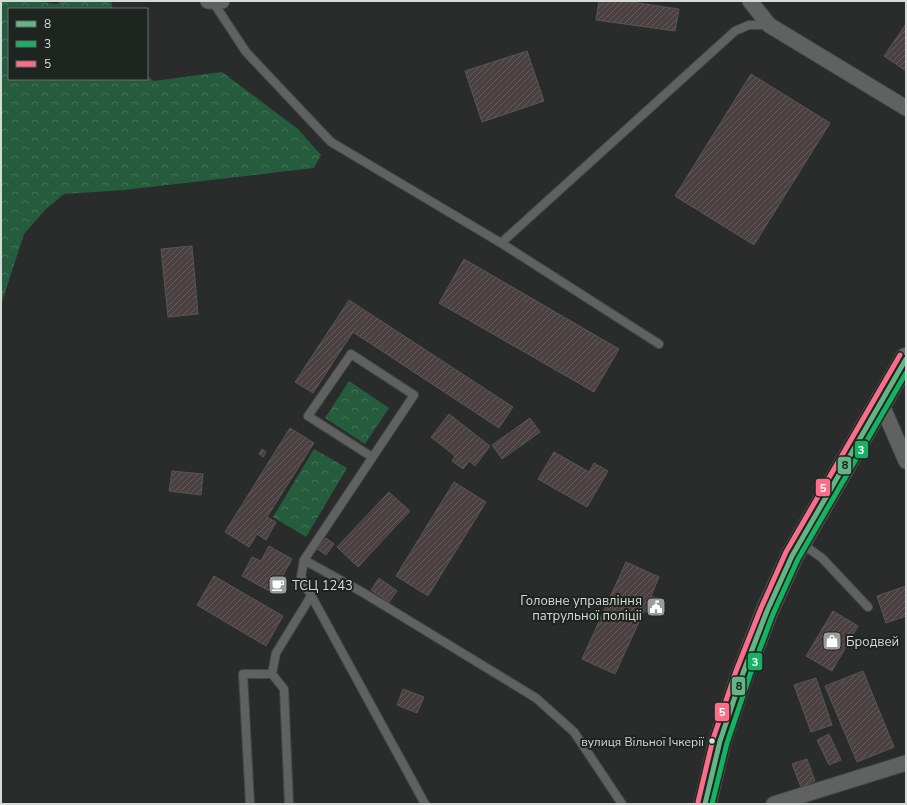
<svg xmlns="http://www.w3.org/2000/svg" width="907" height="805" viewBox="0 0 907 805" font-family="'Nunito Sans',sans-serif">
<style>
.forest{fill:url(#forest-crowns)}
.building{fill:url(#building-hatch);stroke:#565655}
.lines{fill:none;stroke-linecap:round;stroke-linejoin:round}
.lane-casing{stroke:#464846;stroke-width:10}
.street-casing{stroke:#464846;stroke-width:17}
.primary-casing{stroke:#464846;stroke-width:24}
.lane{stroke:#606261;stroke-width:8}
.street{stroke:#606261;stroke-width:15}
.primary{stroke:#5f6b65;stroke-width:22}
.bus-1-casing{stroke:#1e2420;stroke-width:8}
.bus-2-casing{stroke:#1e2420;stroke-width:8}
.bus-3-casing{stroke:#1e2420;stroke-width:8}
.bus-1{stroke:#64b586;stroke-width:5}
.bus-2{stroke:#13b361;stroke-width:5}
.bus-3{stroke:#fb6d88;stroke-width:5}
.bus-dot{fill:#d7dad8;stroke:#1e2420;stroke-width:1.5}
.labels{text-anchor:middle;stroke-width:4;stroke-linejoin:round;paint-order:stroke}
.bus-label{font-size:12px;fill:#d7dad8;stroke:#1e2420;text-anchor:end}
.poi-label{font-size:13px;fill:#d7dad8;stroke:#1e2420;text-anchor:start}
.line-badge{stroke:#1e2420;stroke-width:1.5}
.badge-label{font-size:11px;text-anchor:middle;font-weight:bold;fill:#fff}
.pale-badge-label{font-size:11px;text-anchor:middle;font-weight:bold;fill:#111}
</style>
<defs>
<pattern id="forest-crowns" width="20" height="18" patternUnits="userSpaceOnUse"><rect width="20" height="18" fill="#265c3e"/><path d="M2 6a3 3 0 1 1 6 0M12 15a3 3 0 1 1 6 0" fill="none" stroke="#457359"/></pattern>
<pattern id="building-hatch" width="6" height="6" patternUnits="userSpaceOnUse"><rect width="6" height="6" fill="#4b4041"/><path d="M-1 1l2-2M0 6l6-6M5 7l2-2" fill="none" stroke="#645b5c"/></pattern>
</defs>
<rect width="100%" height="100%" fill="#292c2a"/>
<path class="forest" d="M1,1H36L57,4L61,1H111L113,9H9V79H147V76L154,81L222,72L298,129L321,155L314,168L124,190L64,194L46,209L24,234L1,305Z
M349,381L389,408L365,444L325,418Z
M314,449L347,468L306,537L273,517Z"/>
<path class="building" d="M599,1H624L679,9L675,31L596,20Z
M906,24V71L884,56Z
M527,51L544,101L482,122L465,71Z
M751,74L830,123L754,245L675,196Z
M192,246L198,314L168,317L161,249Z
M464,259L619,349L594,392L439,303Z
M349,300L513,407L499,428L353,332L313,393L295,382Z
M449,414L490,446L475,466L469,461L463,469L452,461L455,456L431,437Z
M530,418L540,432L502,459L492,445Z
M290,428L314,443L267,517L276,522L266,540L257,534L249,547L225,532Z
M262,449L266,452L263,457L259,454Z
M554,452L589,472L594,463L608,471L587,507L538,479Z
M172,471L203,474L201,495L169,491Z
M454,482L486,502L428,596L396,576Z
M389,492L410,511L358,567L337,547Z
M326,538L334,544L326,555L317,549Z
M269,546L292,559L273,593L242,576L252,557L261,561Z
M626,562L659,577L651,596L660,599L653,615L644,611L615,674L582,659Z
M214,576L283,616L266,646L197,605Z
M379,578L397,591L389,602L371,590Z
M906,586V616L886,623L877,596Z
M833,611L858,626L832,671L806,656Z
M863,671L894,747L857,762L825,686Z
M816,678L832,725L811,732L794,685Z
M403,689L424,697L417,713L397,705Z
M829,734L841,760L829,765L817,740Z
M807,759L815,781L801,787L792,764Z"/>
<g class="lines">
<g class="lane-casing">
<path id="lane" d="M213,2L246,52L331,142L501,243
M659,344L501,243L735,31L749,25H769
M372,457L308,416L351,354L414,395L304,560L301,577L425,804
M801,543L822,558L868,607
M304,560L362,592L536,698L574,732L622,804
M272,674L276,653L311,596
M250,804L243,674H272L284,689L289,804"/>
</g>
<g class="street-casing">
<path id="street" d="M208,1H222
M750,1L769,25L906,108
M881,403L906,461
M774,804L906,763"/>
</g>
<g class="primary-casing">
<path id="primary" d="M705,804L720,741L743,673L767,611L792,556L906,359"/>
</g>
<use href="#lane" class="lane"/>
<use href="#street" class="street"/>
<use href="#primary" class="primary"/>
<g class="bus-1-casing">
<path id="bus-1" d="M705,804L720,741L743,673L767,611L792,556L906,359"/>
</g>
<g class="bus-2-casing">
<path id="bus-2" d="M712,804L727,743L750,675L773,614L798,559L906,373"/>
</g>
<g class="bus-3-casing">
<path id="bus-3" d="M698,802L713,739L736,671L761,608L786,552L900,355"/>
</g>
<use href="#bus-1" class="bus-1"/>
<use href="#bus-2" class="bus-2"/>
<use href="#bus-3" class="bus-3"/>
</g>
<defs>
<g id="cafe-square" transform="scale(1)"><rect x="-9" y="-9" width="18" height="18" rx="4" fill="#9a9d9b" stroke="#1e2420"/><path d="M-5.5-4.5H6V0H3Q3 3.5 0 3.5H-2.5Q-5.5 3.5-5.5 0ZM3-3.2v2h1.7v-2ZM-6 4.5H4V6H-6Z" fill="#fff"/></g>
<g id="civic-square" transform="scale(1)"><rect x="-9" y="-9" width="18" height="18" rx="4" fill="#9a9d9b" stroke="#1e2420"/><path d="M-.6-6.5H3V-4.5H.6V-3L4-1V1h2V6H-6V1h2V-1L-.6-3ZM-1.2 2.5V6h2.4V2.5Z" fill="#fff"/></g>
<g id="shop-square" transform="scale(1)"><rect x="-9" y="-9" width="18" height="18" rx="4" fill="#9a9d9b" stroke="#1e2420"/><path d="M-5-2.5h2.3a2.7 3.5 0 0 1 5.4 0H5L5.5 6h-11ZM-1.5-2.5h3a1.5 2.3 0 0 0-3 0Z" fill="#fff"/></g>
</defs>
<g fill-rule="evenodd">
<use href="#cafe-square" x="278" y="585"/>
<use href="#civic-square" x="656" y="607"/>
<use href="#shop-square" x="832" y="641"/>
</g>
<circle class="bus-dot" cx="712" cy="741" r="3.5"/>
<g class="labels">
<g class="bus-label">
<text x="704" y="746">вулиця Вільної Ічкерії</text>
</g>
<g class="poi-label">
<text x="292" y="590">ТСЦ 1243</text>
<text x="642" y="605" text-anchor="end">Головне управління<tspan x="642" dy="15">патрульної поліціі</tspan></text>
<text x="846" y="646">Бродвей</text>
</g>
</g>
<g class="line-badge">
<rect x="854" y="440" width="15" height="19" rx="4" fill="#13b361"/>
<rect x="837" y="456" width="15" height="19" rx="4" fill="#64b586"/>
<rect x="815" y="478" width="16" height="19" rx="4" fill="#fb6d88"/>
<rect x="747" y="652" width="16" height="19" rx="4" fill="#13b361"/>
<rect x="731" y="676" width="15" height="20" rx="4" fill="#64b586"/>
<rect x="714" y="702" width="16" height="20" rx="4" fill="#fb6d88"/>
</g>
<g class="badge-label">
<text x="861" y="454">3</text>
<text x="823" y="492">5</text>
<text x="755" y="666">3</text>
<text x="722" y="716">5</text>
</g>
<g class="pale-badge-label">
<text x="845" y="469">8</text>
<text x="739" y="690">8</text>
</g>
<rect width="907" height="805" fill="none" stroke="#d7dad8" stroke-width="4"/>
<rect x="8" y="8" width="140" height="72" fill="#1e2420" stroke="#686d6a"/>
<rect x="16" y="21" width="20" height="6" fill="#64b586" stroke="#686d6a"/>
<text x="44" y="28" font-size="12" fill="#d7dad8">8</text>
<rect x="16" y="41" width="20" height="6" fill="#13b361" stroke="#686d6a"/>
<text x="44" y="48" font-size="12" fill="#d7dad8">3</text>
<rect x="16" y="61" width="20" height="6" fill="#fb6d88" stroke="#686d6a"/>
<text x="44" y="68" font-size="12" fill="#d7dad8">5</text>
</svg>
